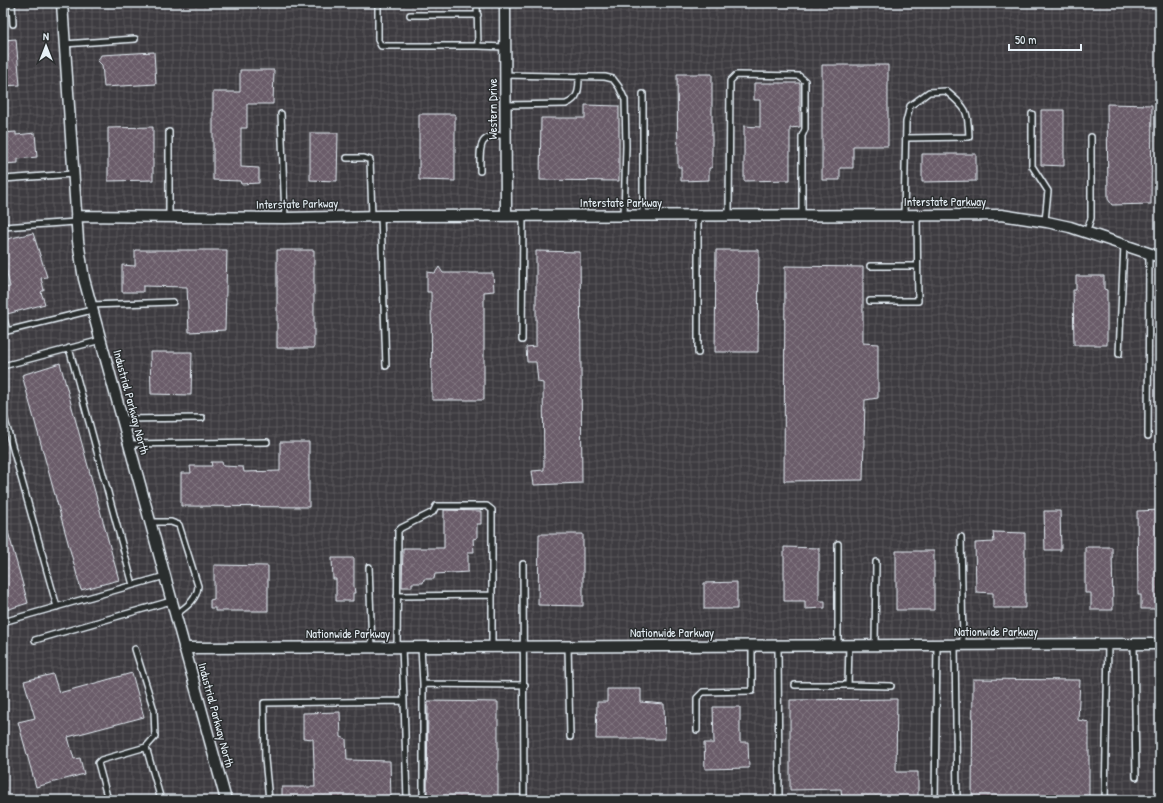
<svg xmlns="http://www.w3.org/2000/svg" width="1163" height="803" viewBox="0 0 1163 803" font-family="'Patrick Hand',sans-serif">
<style>
.industrial{fill:url(#industrial-grid)}
.building{fill:url(#building-cross-hatch);stroke:#e8f1f8}
.lines{fill:none;stroke-linecap:round;stroke-linejoin:round}
.lane-casing{stroke:#e8f1f8;stroke-width:8}
.street-casing{stroke:#e8f1f8;stroke-width:13}
.lane{stroke:#2a2d2e;stroke-width:5}
.street{stroke:#2a2d2e;stroke-width:10}
.labels{text-anchor:middle;stroke-width:3;stroke-linejoin:round;paint-order:stroke}
.street-label{font-size:12px;fill:#e8f1f8;stroke:#2a2d2e}
</style>
<defs>
<pattern id="industrial-grid" width="8" height="8" patternUnits="userSpaceOnUse"><rect width="8" height="8" fill="#3e3b40"/><path d="M0 4h8M4 0v8" fill="none" stroke="#5a585c"/></pattern>
<pattern id="building-cross-hatch" width="8" height="8" patternUnits="userSpaceOnUse"><rect width="8" height="8" fill="#6b5c69"/><path d="M0 0l8 8M0 8l8-8" fill="none" stroke="#80747f"/></pattern>
</defs>
<rect width="100%" height="100%" fill="#2a2d2e"/>
<filter id="ink" filterUnits="userSpaceOnUse"><feTurbulence type="fractalNoise" baseFrequency=".025" numOctaves="2"/><feDisplacementMap in="SourceGraphic" scale="8" xChannelSelector="R" yChannelSelector="G"/><feConvolveMatrix kernelMatrix="1 2 1 2 8 2 1 2 1" color-interpolation-filters="sRGB"/></filter>
<g filter="url(#ink)">
<path class="industrial" d="M3,3H1160V800H3Z"/>
<path class="building" d="M16,39L20,85L3,86V40Z
M154,52L156,84L104,87L102,65L98,61L101,55Z
M822,65H888V146H853V168H840V180H822Z
M240,70H274L273,104H247V128H241V167L259,168V183L241,184L240,181L213,180V92H240Z
M677,74H712V168H709V180L681,181V167H678Z
M754,83H800V127L790,128V180L744,181V126L760,127V100H754Z
M1107,104L1152,105L1151,204L1112,205L1108,199Z
M585,105L619,106V181L540,180L541,118H585Z
M1041,110H1064V166L1041,165Z
M419,114H455V181L419,180Z
M153,127V180L108,181V128Z
M16,132V135L35,133L37,157L18,159V163L3,164V133Z
M310,133H338L337,181L310,180Z
M922,154H976V181L922,182Z
M33,233L47,277L41,278L44,290L41,292L45,304L7,314L3,302V288L10,287L3,256V240Z
M135,250H227L225,330L189,332L187,287L143,286V292H122V265L135,266Z
M277,250H314V348H277Z
M716,250H759L758,352H715Z
M536,251L580,252L582,483L534,485L532,471L544,470L543,383L538,382L536,362H527L526,347L536,346Z
M785,266L863,267V343L878,344V398L865,400L863,480L784,481Z
M439,267L443,273H493L494,291L484,292V400H432L431,292H427V272L435,273Z
M1076,276H1104V289L1107,290V345H1074L1073,290H1076Z
M150,352H192L191,395L151,394Z
M60,363L119,580L81,590L22,375Z
M280,442H309V507L181,506V473H191L190,466H212L211,462H222L223,466L243,467L244,472L280,471Z
M444,510L481,511V524H477V538L473,539L474,552H468V572L435,574L434,579H424L423,583H412V587H402L403,548H444Z
M1160,510V609H1141V595H1138L1137,511Z
M1044,511H1060L1061,550H1045Z
M5,521L28,603L3,611V522Z
M993,532L1025,533V608H993V593L976,592L975,543L994,542Z
M539,534H583V606L538,605Z
M784,547L819,548V601H825V608L805,609V601H784Z
M1085,547H1112L1113,610H1091V593H1085Z
M896,551H934V610H896Z
M332,558H354V586L355,593H353V601H336V579H333Z
M214,565L268,566V611H215V608H210V600L214,599Z
M737,582V609H704V583Z
M132,673L144,717L68,737L74,759L80,758L84,774L36,787L18,722L35,718L24,681L53,674L59,693Z
M973,679L1080,680L1078,720L1089,722V800H972Z
M607,689H641V702L664,704L665,739H596L597,702H607Z
M897,699L896,772H918V800H842L841,789L790,790V700Z
M428,701L498,702V800H427Z
M713,707H740V742H748L749,768L705,769L704,743H714Z
M340,712L341,737L346,739L347,760L390,761L391,800H282V787H315L313,739L303,738V713Z"/>
<g class="lines">
<g class="lane-casing">
<path id="lane" d="M12,3L13,24
M378,3V40L381,46H478
M477,3L478,46L505,47
M1151,3V4
M410,15H478
M64,44L135,39
M505,75L605,77L613,79L619,87L625,100L626,146L624,216
M643,94V216
M506,105L566,104C579,99 579,89 579,76
M281,114L285,218
M1032,114V166L1048,191L1045,221
M169,132V217
M347,158H364L370,160L372,216
M480,171C480,147 477,134 506,135
M3,179L73,174
M904,215L906,122L910,106L929,92L946,91C967,109 968,109 969,137L906,138
M381,216L386,366
M698,216V353
M729,216L730,81L736,75L799,76L805,81V129L802,136V216
M3,227L76,222
M1086,233L1091,218V137
M870,266H917
M870,301H918L917,215
M91,305L173,302
M3,315L7,331L92,310
M522,340L523,216
M69,348L133,585
M1119,354L1124,245
M3,366L101,340
M3,413L57,607
M122,419L202,418
M1148,436L1149,253
M129,444L267,442
M150,522H171L179,525L198,586C197,600 186,607 175,615
M961,537L963,645
M838,544V645
M523,564L524,800
M369,567L372,647
M397,596L492,595
M3,622L165,576
M35,640L171,601
M1134,644L1136,777
M875,645L876,562
M955,645L957,800
M568,646L570,737
M778,646L779,800
M397,647L398,531L401,528L433,512L436,506H487L492,510V647
M421,647L423,684V800
M423,684L525,685
M795,685H848L849,645
M848,685L891,686
M404,701L407,800
M697,730V698L703,692L752,691V646
M146,747L161,800
M108,800L98,763L101,760L146,747L155,737L154,710L135,649
M269,800L265,759L264,703L404,701L402,647
M935,800L937,645
M1105,800L1108,644"/>
</g>
<g class="street-casing">
<path id="street" d="M62,3L78,241L84,279L226,800
M505,3L506,216
M76,216L285,218L381,216L1001,215L1047,222L1070,227L1160,257
M184,648L1160,644"/>
</g>
<use href="#lane" class="lane"/>
<use href="#street" class="street"/>
</g>
</g>
<g class="labels">
<g class="street-label">
<text transform="translate(493 109) rotate(-90)" y="4">Western Drive</text>
<text x="945" y="206">Interstate Parkway</text>
<text x="621" y="207">Interstate Parkway</text>
<text transform="translate(297 204) rotate(-1)" y="4">Interstate Parkway</text>
<text transform="translate(131 402) rotate(75)" y="4">Industrial Parkway North</text>
<text x="996" y="636">Nationwide Parkway</text>
<text x="672" y="637">Nationwide Parkway</text>
<text x="348" y="638">Nationwide Parkway</text>
<text transform="translate(216 715) rotate(75)" y="4">Industrial Parkway North</text>
</g>
</g>
<rect width="1163" height="803" fill="none" stroke="#2a2d2e" stroke-width="16"/>
<rect x="8" y="8" width="1147" height="787" fill="none" stroke="#e8f1f8" stroke-width="1.5" filter="url(#ink)"/>
<g transform="translate(46 46)" stroke="#2a2d2e" stroke-width="3" paint-order="stroke">
<path d="M0-3L7 15L0 10L-7 15Z" fill="#e8f1f8"/>
<text y="-6" font-size="11" font-weight="bold" text-anchor="middle" fill="#e8f1f8">N</text>
</g>
<path d="M1009 44v6h72v-6" fill="none" stroke="#e8f1f8" stroke-width="2"/>
<text x="1015" y="44" font-size="12" fill="#e8f1f8" stroke="#2a2d2e" stroke-width="3" paint-order="stroke">50 m</text>
</svg>
